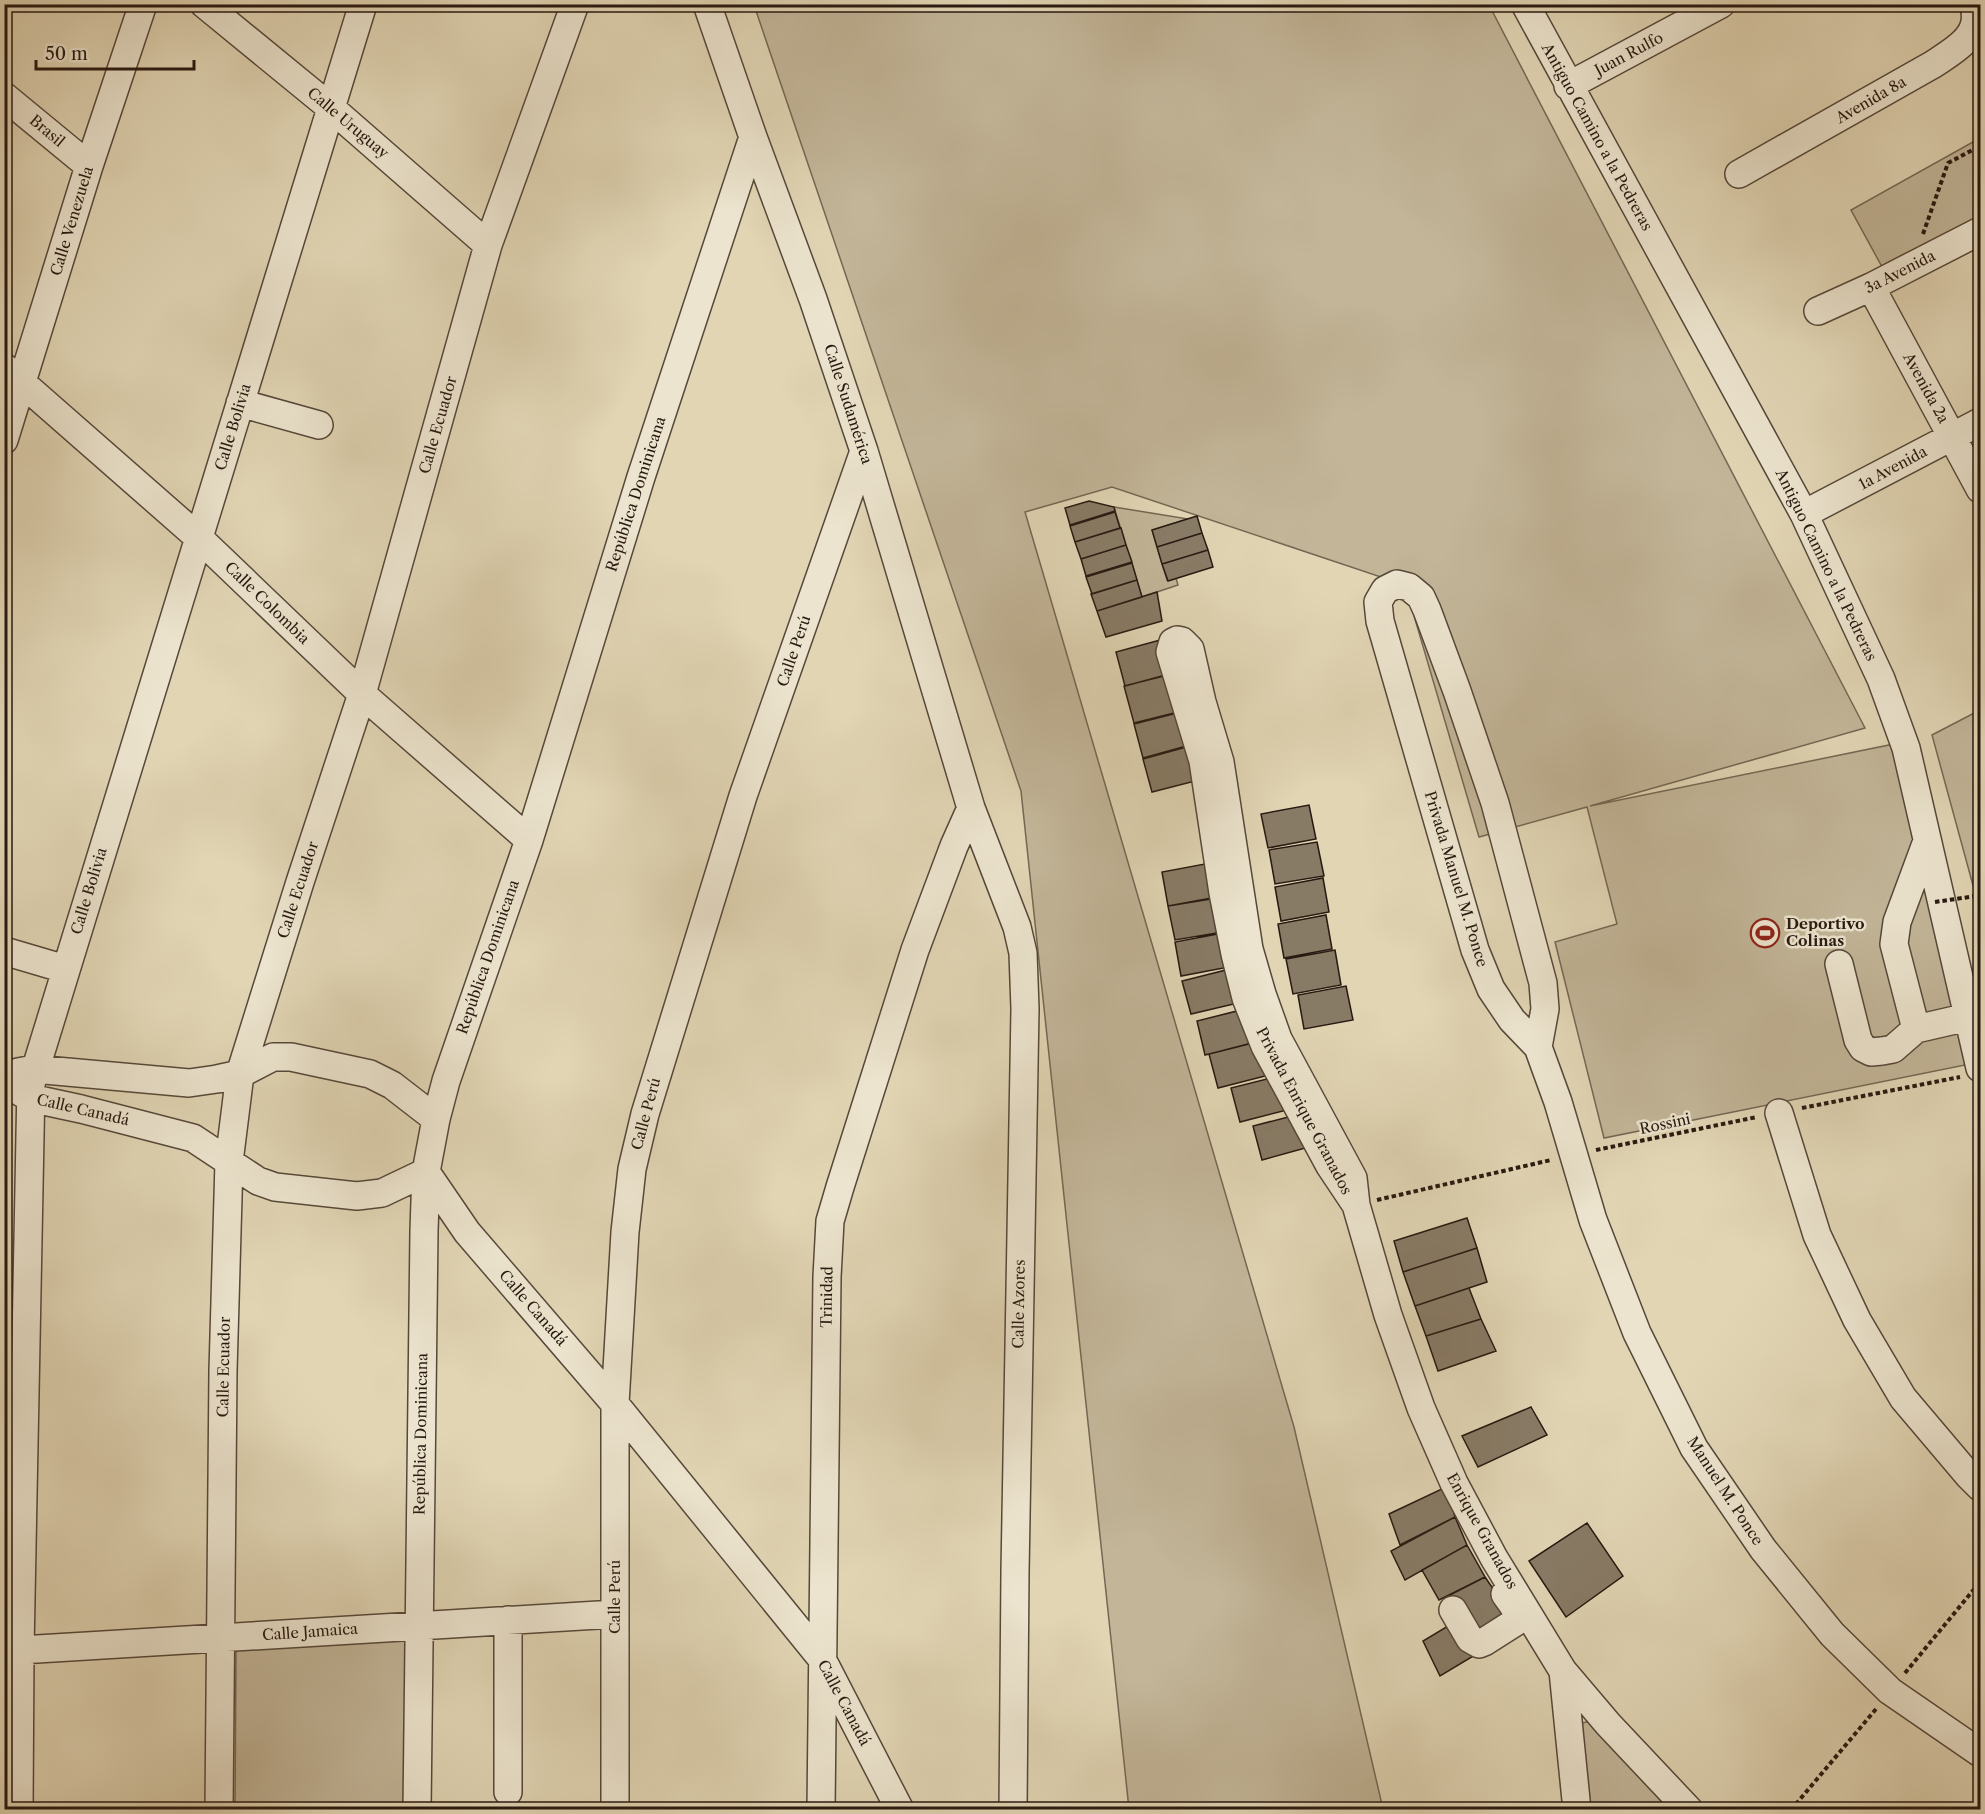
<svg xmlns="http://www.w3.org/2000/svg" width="1985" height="1814" viewBox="0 0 1985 1814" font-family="'Libre Caslon Text',serif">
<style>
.green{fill:#c2b598;stroke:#756754;stroke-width:1.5}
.building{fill:#887b66;stroke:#281911;stroke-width:1.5}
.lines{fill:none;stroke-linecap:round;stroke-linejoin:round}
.minor-casing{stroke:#56483a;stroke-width:30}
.path{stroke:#281911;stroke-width:4;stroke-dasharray:4.5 3;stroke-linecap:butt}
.minor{stroke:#ece4ce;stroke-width:27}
.path-bridge{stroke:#281911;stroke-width:4;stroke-dasharray:4.5 3;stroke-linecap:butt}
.labels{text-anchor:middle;stroke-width:5;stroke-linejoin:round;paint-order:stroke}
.street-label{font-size:15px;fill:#281911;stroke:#ece4ce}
.poi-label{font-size:15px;font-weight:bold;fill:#281911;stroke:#ece4ce;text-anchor:start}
</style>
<rect width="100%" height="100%" fill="#e1d5b4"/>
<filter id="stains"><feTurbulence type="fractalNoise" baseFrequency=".00333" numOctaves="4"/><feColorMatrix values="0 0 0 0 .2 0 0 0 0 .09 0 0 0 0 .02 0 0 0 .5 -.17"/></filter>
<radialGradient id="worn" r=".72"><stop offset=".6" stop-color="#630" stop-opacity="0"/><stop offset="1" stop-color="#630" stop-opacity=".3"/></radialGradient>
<path class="green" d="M754,5H1489L1865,728L1590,806L1899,743L1975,1063L1604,1138L1555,942L1617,924L1587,807L1479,837L1405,585L1112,487L1025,512L1294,1427L1383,1809H1129L1021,791Z
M1980,138V227L1887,276L1851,210Z
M1114,507L1188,519L1152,530L1167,580L1176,578L1178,585L1142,597Z
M1980,710V911L1932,735Z
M408,1632L405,1809L235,1810L236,1648Z
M1594,1720L1678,1809H1589L1582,1723Z"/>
<path class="building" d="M1089,501L1114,507L1115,511L1070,525L1065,508Z
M1115,512L1120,528L1075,542L1070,526Z
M1197,516L1202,533L1157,547L1152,530Z
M1121,528L1126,545L1081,559L1075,542Z
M1202,533L1208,550L1162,564L1157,547Z
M1126,545L1132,562L1086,576L1081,559Z
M1208,550L1213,567L1168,581L1162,564Z
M1132,563L1137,580L1092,594L1086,577Z
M1137,580L1142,597L1097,611L1091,594Z
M1157,592L1162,621L1106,637L1097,611Z
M1164,639L1173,673L1125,686L1116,652Z
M1172,674L1182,711L1134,723L1124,686Z
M1181,712L1190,745L1143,758L1134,724Z
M1190,746L1199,780L1152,792L1143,759Z
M1309,805L1316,839L1268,848L1261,814Z
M1317,842L1324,876L1275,884L1269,850Z
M1210,863L1217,897L1168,906L1162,872Z
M1323,878L1329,912L1281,921L1275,887Z
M1217,898L1223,932L1175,940L1168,906Z
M1326,915L1332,949L1284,958L1278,924Z
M1223,933L1229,967L1181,976L1175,942Z
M1335,950L1341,985L1293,994L1286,959Z
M1230,969L1238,1003L1191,1014L1182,981Z
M1346,986L1353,1020L1304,1029L1298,995Z
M1245,1009L1253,1043L1205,1055L1197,1021Z
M1256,1042L1265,1076L1218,1088L1209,1054Z
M1279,1076L1287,1110L1240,1122L1231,1088Z
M1300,1114L1309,1147L1262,1160L1253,1126Z
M1467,1218L1477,1248L1403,1272L1394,1241Z
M1477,1248L1487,1282L1415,1306L1403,1272Z
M1469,1288L1481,1319L1426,1336L1415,1306Z
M1481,1319L1496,1351L1438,1371L1426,1336Z
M1531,1407L1547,1435L1478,1467L1462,1436Z
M1446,1487L1455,1517L1400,1545L1389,1514Z
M1455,1517L1467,1545L1405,1580L1391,1551Z
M1587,1523L1623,1576L1566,1617L1529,1561Z
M1467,1545L1485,1577L1439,1600L1422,1570Z
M1485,1577L1513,1618L1476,1637L1448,1596Z
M1453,1623L1475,1655L1440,1676L1423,1641Z"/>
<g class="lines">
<g class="minor-casing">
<path id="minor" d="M204,4L331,108L488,245
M707,4L753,137L813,299L864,451L971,808L1017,927L1023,953L1025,1009L1015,1572L1013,1810
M1525,4L1804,514L1881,679L1906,748L1980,1068
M1568,86L1721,4
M4,96L89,166
M1739,174L1932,65C1953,51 1985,35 1973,4
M1871,287L1980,489
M1818,311L1871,287L1980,231
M4,367L199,538L362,694L529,840
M240,403L319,425
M4,440L89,166L143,4
M1804,514L1980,422
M1177,640L1182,641L1190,649L1202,702L1220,762L1249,949L1262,994L1278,1039L1353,1178L1356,1205L1330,1166L1265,1046L1246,998L1235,954L1223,893L1203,761L1170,652L1173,642Z
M4,951L65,969
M1839,964L1858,1040L1863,1048L1871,1052L1882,1051L1893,1049L1916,1029L1968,1017
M1916,1029L1894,944L1897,922L1927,841
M1538,1047L1545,1009L1543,983L1495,803L1457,691L1427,610L1421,597L1409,587L1397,584L1385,590L1378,602L1380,621L1475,950L1491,989L1512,1020L1538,1047L1558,1102L1593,1220L1637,1333L1694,1448L1763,1549L1832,1634L1890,1691L1980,1753
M18,1072L34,1069L189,1083L217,1079L240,1074L273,1057H291L370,1074L392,1085L436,1119
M4,1082L30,1098L81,1109L193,1138L258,1181L275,1187L357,1196L382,1193L426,1172L467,1232L615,1404L822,1659L900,1810
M1779,1113L1817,1235L1857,1320L1903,1398L1969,1476L1980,1487
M1356,1205L1388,1315L1421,1408L1454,1483L1494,1558L1563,1671L1608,1724L1689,1810
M1453,1610L1470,1639L1479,1644L1484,1642L1517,1621C1520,1612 1510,1602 1505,1594
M4,1651L615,1614
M1563,1671L1577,1810
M508,1792V1620
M19,1810L20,1650L31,1084L363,4
M219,1810L223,1371L229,1162L240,1074L300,882L362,694L488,245L575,4
M417,1810L424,1231L426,1172L436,1119L446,1081L529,840L641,477L753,137
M615,1810V1404L625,1232L632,1169L645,1114L743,796L864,451
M821,1810L827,1277L830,1221L840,1187L915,950L954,846L971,808"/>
</g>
<path class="path" d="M1923,234L1948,163L1980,146
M1802,1108L1960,1077
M1596,1150L1757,1117
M1377,1200L1551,1160
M1905,1673L1980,1582
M1791,1810L1876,1709"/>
<use href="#minor" class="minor"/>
<path class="path-bridge" d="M1935,902L1976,896"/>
</g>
<defs>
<g id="stadium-ring" transform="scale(1.5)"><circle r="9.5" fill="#ece4ce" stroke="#8f2418" stroke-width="1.5"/><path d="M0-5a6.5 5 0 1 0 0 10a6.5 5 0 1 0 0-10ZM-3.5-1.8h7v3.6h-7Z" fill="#8f2418"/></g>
</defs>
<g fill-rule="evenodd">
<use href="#stadium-ring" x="1765" y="933"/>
</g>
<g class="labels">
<g class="street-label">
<text transform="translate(1629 54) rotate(-28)" y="5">Juan Rulfo</text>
<text transform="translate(1871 100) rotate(-30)" y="5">Avenida 8a</text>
<text transform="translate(348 123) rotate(40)" y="5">Calle Uruguay</text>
<text transform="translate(47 131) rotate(40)" y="5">Brasil</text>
<text transform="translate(1597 137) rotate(61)" y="5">Antiguo Camino a la Pedreras</text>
<text transform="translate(72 221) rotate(-73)" y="5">Calle Venezuela</text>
<text transform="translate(1900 272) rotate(-27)" y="5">3a Avenida</text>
<text transform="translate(1926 388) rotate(61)" y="5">Avenida 2a</text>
<text transform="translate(848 404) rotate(72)" y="5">Calle Sudamérica</text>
<text transform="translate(438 425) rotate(-74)" y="5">Calle Ecuador</text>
<text transform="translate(233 427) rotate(-73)" y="5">Calle Bolivia</text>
<text transform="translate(1893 468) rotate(-28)" y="5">1a Avenida</text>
<text transform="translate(636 494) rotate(-72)" y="5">República Dominicana</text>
<text transform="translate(1826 565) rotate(64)" y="5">Antiguo Camino a la Pedreras</text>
<text transform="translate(267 603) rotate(44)" y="5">Calle Colombia</text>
<text transform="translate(794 651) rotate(-71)" y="5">Calle Perú</text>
<text transform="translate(1456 879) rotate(73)" y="5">Privada Manuel M. Ponce</text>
<text transform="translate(298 890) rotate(-72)" y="5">Calle Ecuador</text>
<text transform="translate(89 891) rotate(-73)" y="5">Calle Bolivia</text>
<text transform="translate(488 957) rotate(-71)" y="5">República Dominicana</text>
<text transform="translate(83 1110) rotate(13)" y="5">Calle Canadá</text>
<text transform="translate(1304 1111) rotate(62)" y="5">Privada Enrique Granados</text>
<text transform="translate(646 1114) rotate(-75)" y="5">Calle Perú</text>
<text transform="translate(1665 1124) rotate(-12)" y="5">Rossini</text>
<text transform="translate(827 1297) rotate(-89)" y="5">Trinidad</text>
<text transform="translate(1019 1304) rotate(-89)" y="5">Calle Azores</text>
<text transform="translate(533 1308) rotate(49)" y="5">Calle Canadá</text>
<text transform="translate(224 1367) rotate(-89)" y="5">Calle Ecuador</text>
<text transform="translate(421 1434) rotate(-89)" y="5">República Dominicana</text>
<text transform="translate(1725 1491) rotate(57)" y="5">Manuel M. Ponce</text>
<text transform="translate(1482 1531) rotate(61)" y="5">Enrique Granados</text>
<text transform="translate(615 1597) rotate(-90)" y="5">Calle Perú</text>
<text transform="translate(310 1632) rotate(-4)" y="5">Calle Jamaica</text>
<text transform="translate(844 1703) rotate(62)" y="5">Calle Canadá</text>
</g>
<g class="poi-label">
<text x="1786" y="929">Deportivo<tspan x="1786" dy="17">Colinas</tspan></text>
</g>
</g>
<rect width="1985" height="1814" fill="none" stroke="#e1d5b4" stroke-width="24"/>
<rect x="6" y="6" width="1973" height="1802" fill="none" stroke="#281911" stroke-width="3"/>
<rect x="12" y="12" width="1961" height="1790" fill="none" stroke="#281911" stroke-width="1.5"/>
<path d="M36 60v9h158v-9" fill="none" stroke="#281911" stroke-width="3"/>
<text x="45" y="60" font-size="18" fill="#281911" stroke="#ece4ce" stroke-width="4.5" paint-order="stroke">50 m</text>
<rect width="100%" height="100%" filter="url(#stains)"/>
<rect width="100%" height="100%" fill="url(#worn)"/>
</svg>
